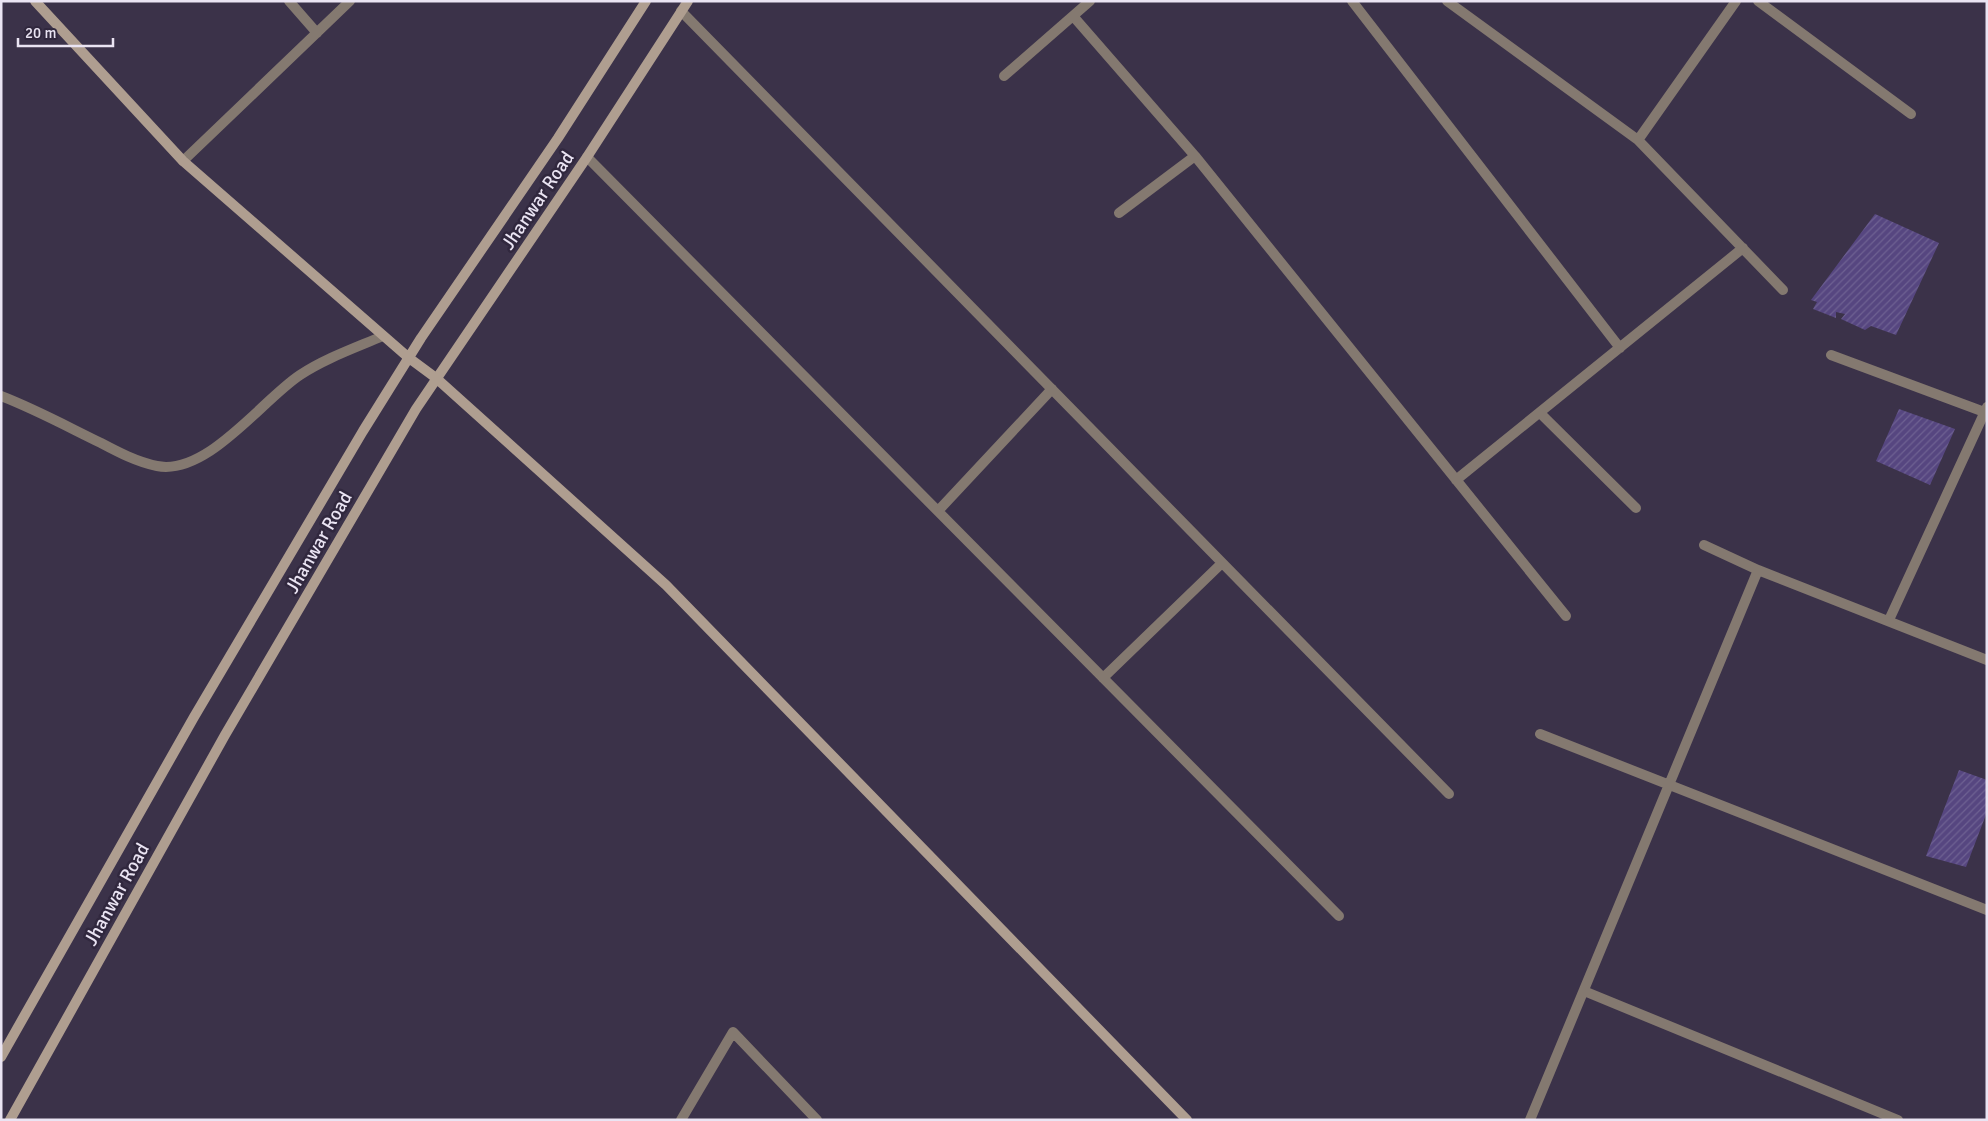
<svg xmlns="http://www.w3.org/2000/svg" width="1988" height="1121" viewBox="0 0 1988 1121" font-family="Signika,sans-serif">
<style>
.building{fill:url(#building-hatch)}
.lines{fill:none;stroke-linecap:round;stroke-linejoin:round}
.street{stroke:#847970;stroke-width:10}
.secondary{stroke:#af9e90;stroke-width:10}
.labels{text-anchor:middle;stroke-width:5;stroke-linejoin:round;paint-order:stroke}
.street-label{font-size:19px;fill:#eae4f3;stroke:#31283e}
</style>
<defs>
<pattern id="building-hatch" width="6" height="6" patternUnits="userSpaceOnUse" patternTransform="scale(1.25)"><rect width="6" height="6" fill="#564680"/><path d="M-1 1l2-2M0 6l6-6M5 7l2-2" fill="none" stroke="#6e6192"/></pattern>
</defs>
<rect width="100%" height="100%" fill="#3b3249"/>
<path class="building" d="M1875,214L1939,243L1896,335L1871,326L1865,330L1841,319L1845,314L1836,312V318L1813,309L1817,302L1811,300Z
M1899,409L1955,429L1930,485L1876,461Z
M1959,770L1987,780V812L1966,867L1926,856Z"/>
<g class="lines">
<path class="street" d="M289,1L317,33
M1352,1L1620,348
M1447,1L1638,140L1783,290
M1758,1L1911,114
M681,11L1449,794
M1073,16L1195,156L1566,616
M1004,76L1090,1
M1638,140L1736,1
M587,157L1339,916
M183,161L350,1
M1119,213L1195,156
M1831,355L1987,413
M1,396C35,409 68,427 101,443C118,452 137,462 157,466C207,476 262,400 300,375C326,358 355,348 383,336
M1540,413L1636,508
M1456,480L1743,248
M938,511L1052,389
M1704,545L1758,570L1987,660
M1889,620L1987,407
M1103,678L1222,563
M1540,734L1987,910
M1584,991L1898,1120
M681,1120L733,1032L817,1120
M1530,1120L1758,570"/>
<path class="secondary" d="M35,1L183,161L409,358L436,378L666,585L1187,1120
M1,1057L194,717L363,431L421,338L558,138L646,1
M10,1120L225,735L416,409L587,157L688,1"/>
</g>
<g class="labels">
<g class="street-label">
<text transform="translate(537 200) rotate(-56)" y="7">Jhanwar Road</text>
<text transform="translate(318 542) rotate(-60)" y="7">Jhanwar Road</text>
<text transform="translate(116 894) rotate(-61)" y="7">Jhanwar Road</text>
</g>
</g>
<rect width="1988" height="1121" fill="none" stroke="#eae4f3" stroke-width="5"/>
<path d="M18 38v8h95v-8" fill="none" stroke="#eae4f3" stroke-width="2.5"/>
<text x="25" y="38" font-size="15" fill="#eae4f3" stroke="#31283e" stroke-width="4" paint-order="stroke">20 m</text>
</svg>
